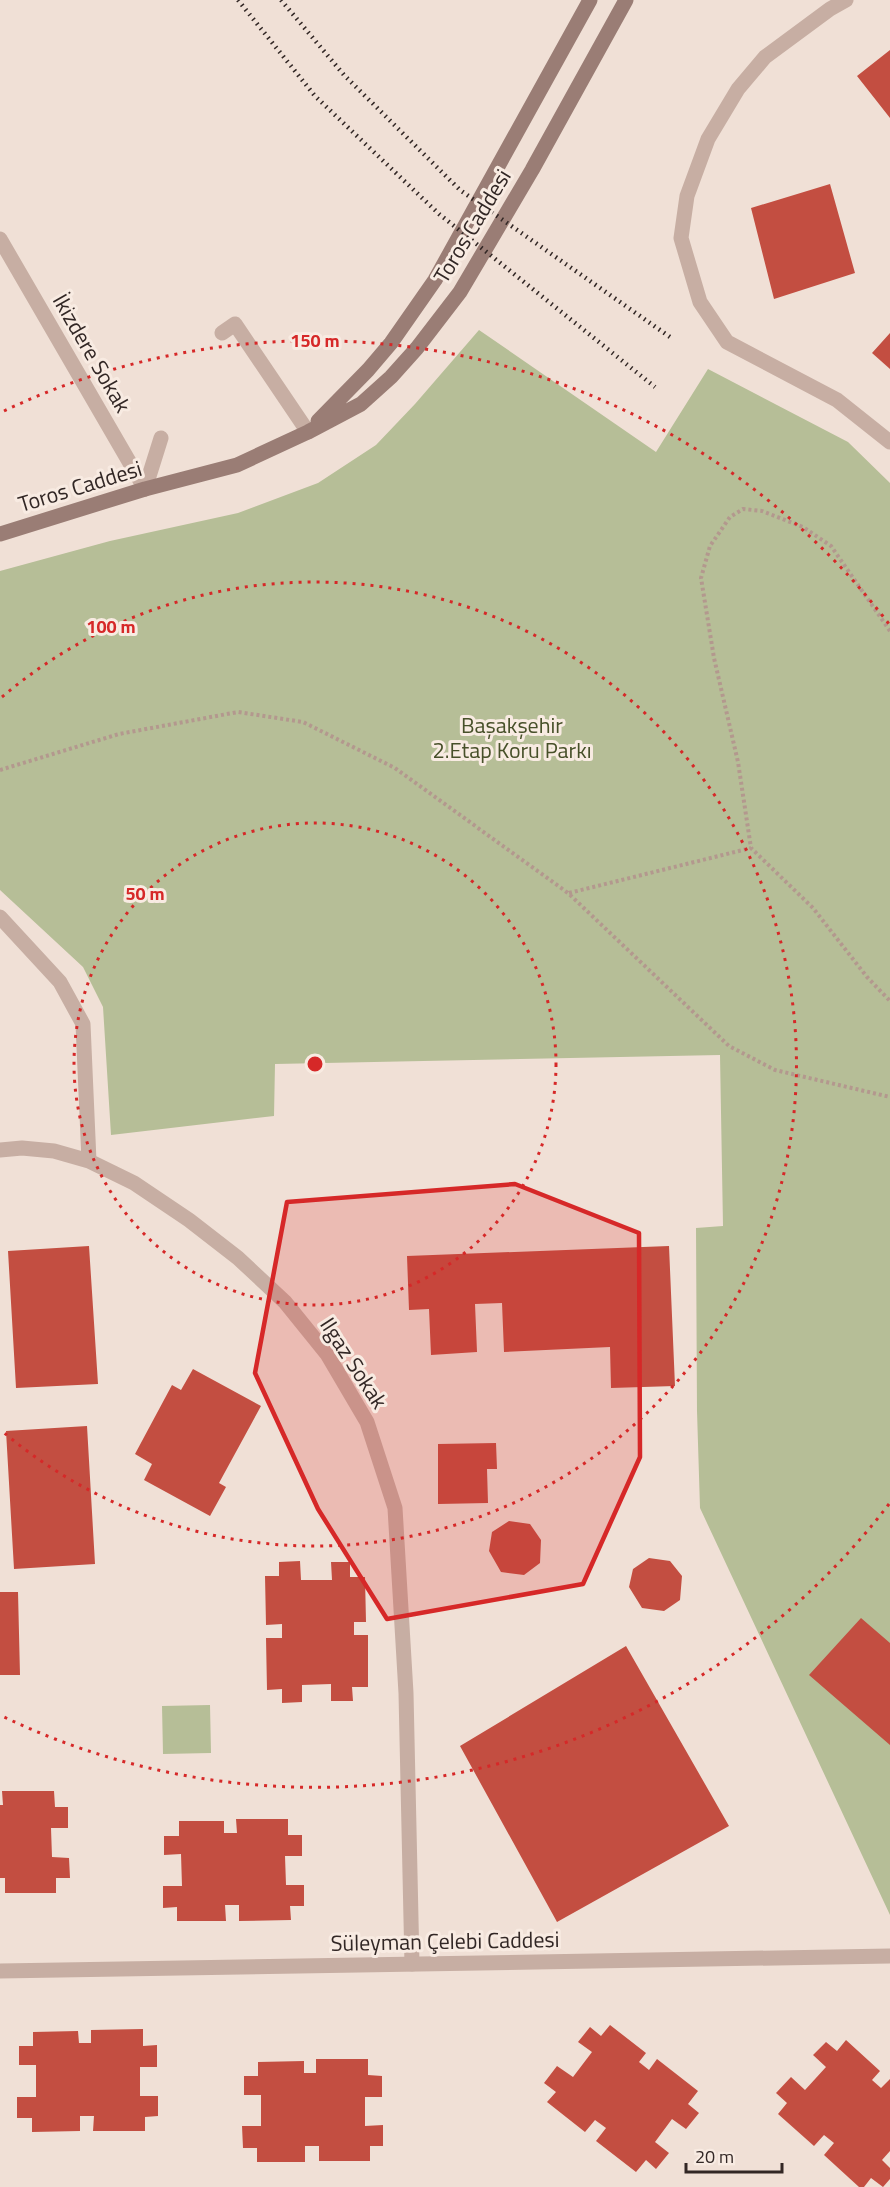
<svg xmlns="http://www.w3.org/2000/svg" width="890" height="2187" viewBox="0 0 890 2187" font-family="'Titillium Web',sans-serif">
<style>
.green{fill:#b6be97}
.building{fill:#c34e41}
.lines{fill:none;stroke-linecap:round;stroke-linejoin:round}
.path{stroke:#b3988e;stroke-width:4;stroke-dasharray:3 3;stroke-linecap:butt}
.service{stroke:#c7aea3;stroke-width:15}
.minor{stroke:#c7aea3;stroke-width:15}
.tertiary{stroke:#c7aea3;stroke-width:15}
.secondary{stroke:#9a7d75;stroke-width:15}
.rail{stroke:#322725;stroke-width:4.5;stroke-dasharray:1.5 4.5;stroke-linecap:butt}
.marked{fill:#d62828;fill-opacity:0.2;stroke:#d62828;stroke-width:4.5;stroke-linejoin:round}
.ring{fill:none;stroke:#d62828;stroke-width:3;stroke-dasharray:3 6}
.labels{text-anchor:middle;stroke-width:6;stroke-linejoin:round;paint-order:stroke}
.street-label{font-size:22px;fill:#322725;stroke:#f8ebe2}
.park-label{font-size:22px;fill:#475029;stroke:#f8ebe2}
.centre{fill:#d62828;stroke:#f8ebe2;stroke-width:3}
.ring-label{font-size:18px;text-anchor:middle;font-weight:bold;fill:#d62828;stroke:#f8ebe2;stroke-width:6;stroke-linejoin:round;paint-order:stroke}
</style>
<rect width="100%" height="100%" fill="#f0e0d6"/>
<path class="green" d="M479,330L656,452L708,369L848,442L890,483V1915L700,1508L697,1411L696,1228L723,1226L720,1055L275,1064L274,1116L111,1135L103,1007L83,967L0,890V571L110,541L238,513L318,483L376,445L415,404Z
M210,1705L211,1753L163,1754L162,1706Z"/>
<path class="building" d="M890,50V118L857,76Z
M830,184L855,273L774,299L751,208Z
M890,333V369L872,353Z
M89,1246L98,1384L16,1388L8,1251Z
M669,1246L675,1386L611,1388L610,1347L504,1352L502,1303L475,1304L477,1352L431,1355L429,1309L409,1310L407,1256Z
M193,1369L261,1406L219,1483L226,1487L210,1516L144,1480L152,1464L135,1454L172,1385L181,1390Z
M87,1426L95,1564L14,1569L6,1431Z
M496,1443L497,1469H487L488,1503L438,1504V1444Z
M509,1521L530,1524L541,1540L540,1563L524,1575L501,1572L489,1551L492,1532Z
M649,1558L670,1561L682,1576L680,1600L664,1611L642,1608L629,1587L633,1569Z
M300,1561L301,1580H332L331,1562H350V1577H365L366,1622H354V1635H368V1687H352L353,1701H331V1684L302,1685V1702L282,1703V1689L267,1690L266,1638H282V1624L266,1625L265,1576H279V1562Z
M0,1592H18L20,1675H0Z
M861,1618L890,1643V1745L809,1675Z
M626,1646L729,1826L557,1922L460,1746Z
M2,1791H54L55,1807H68V1828H51L52,1857L69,1858L70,1878H56V1893H5V1878H0V1805H3Z
M236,1819H288V1835H302V1856H285L286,1885H304V1906H290L291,1920L239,1921V1905H225L226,1921H177V1907L163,1908V1886H182L181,1854L164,1855V1836H179V1821H224V1833H237Z
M610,2025L646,2053L639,2062L649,2070L657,2059L698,2091L688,2104L699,2113L686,2129L672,2119L655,2142L669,2153L656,2169L646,2160L636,2172L596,2141L606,2128L595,2120L585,2132L547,2102L556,2092L544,2083L557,2066L573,2077L592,2052L578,2042L590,2027L601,2036Z
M143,2029V2046L157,2045V2067H140V2096H158V2116L145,2117V2131H93L94,2116H80V2131L32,2132V2118H17V2097H36V2065H19V2046H33V2032L78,2031L79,2043H91V2030Z
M846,2040L880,2071L872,2080L881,2088L890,2079V2151L882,2160L890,2168V2179L883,2187L871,2178L864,2187H859L824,2155L834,2143L824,2135L814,2146L778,2114L787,2103L776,2093L791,2077L805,2090L826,2067L813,2055L826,2042L837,2051Z
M316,2059H368V2075L382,2076V2097H365V2126L383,2125V2146H370V2161H319V2146H305V2162H257V2148H243L242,2126H261V2095H244V2076H258V2062L304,2061V2073H316Z"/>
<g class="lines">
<path class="path" d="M890,631L831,546L803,527L762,511L743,509L730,517L710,546L701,578L714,658L738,762L751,848L813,908L867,977L890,1001
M0,770L119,734L238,712L303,722L395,768L568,893L729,1046L775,1070L890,1097
M569,893L751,848"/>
<path class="service" d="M222,333L235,324L308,432
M145,489L161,438"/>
<path class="minor" d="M0,917L60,982L83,1024L89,1161
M0,1150L22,1148L54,1151L89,1161L134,1183L189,1220L238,1258L285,1302L327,1354L367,1422L395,1508L406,1693L412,1964"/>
<path class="tertiary" d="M846,0L830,9L765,57L738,89L708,139L687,196L681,238L700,302L727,342L837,400L890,442
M0,239L145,489
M0,1971L890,1956"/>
<path class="secondary" d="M318,421L368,370L391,343L435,280L590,0
M0,534L145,489L237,465L308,432L361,404L391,377L417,348L460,292L532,170L626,0"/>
<path class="rail" d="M238,0L315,96L439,214L655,387
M281,0L344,75L460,190L670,337"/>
</g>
<path class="marked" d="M515,1184L639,1233L640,1457L583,1584L387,1619L318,1509L255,1373L287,1202Z"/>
<g class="ring">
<circle cx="315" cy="1064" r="241"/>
<path d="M2 697A482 482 0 1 1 2 1431"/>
<path d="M889 1504A723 723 0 0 1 4 1717M4 411A723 723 0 0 1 889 624"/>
</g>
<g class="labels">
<g class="street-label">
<text transform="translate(472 226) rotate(-59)" y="8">Toros Caddesi</text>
<text transform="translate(92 353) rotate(60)" y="8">İkizdere Sokak</text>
<text transform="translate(80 486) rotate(-17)" y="8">Toros Caddesi</text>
<text transform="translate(354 1363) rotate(57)" y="8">Ilgaz Sokak</text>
<text transform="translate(445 1941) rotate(-1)" y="8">Süleyman Çelebi Caddesi</text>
</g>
<g class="park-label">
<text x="512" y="733">Başakşehir<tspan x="512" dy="25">2.Etap Koru Parkı</tspan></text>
</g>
</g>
<circle cx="315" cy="1064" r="9" class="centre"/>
<g class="ring-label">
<text x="315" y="347">150 m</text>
<text x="111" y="633">100 m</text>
<text x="145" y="900">50 m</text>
</g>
<path d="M686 2163v9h96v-9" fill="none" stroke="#322725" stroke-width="3"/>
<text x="695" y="2163" font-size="18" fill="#322725" stroke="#f8ebe2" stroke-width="4.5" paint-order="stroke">20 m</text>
</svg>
